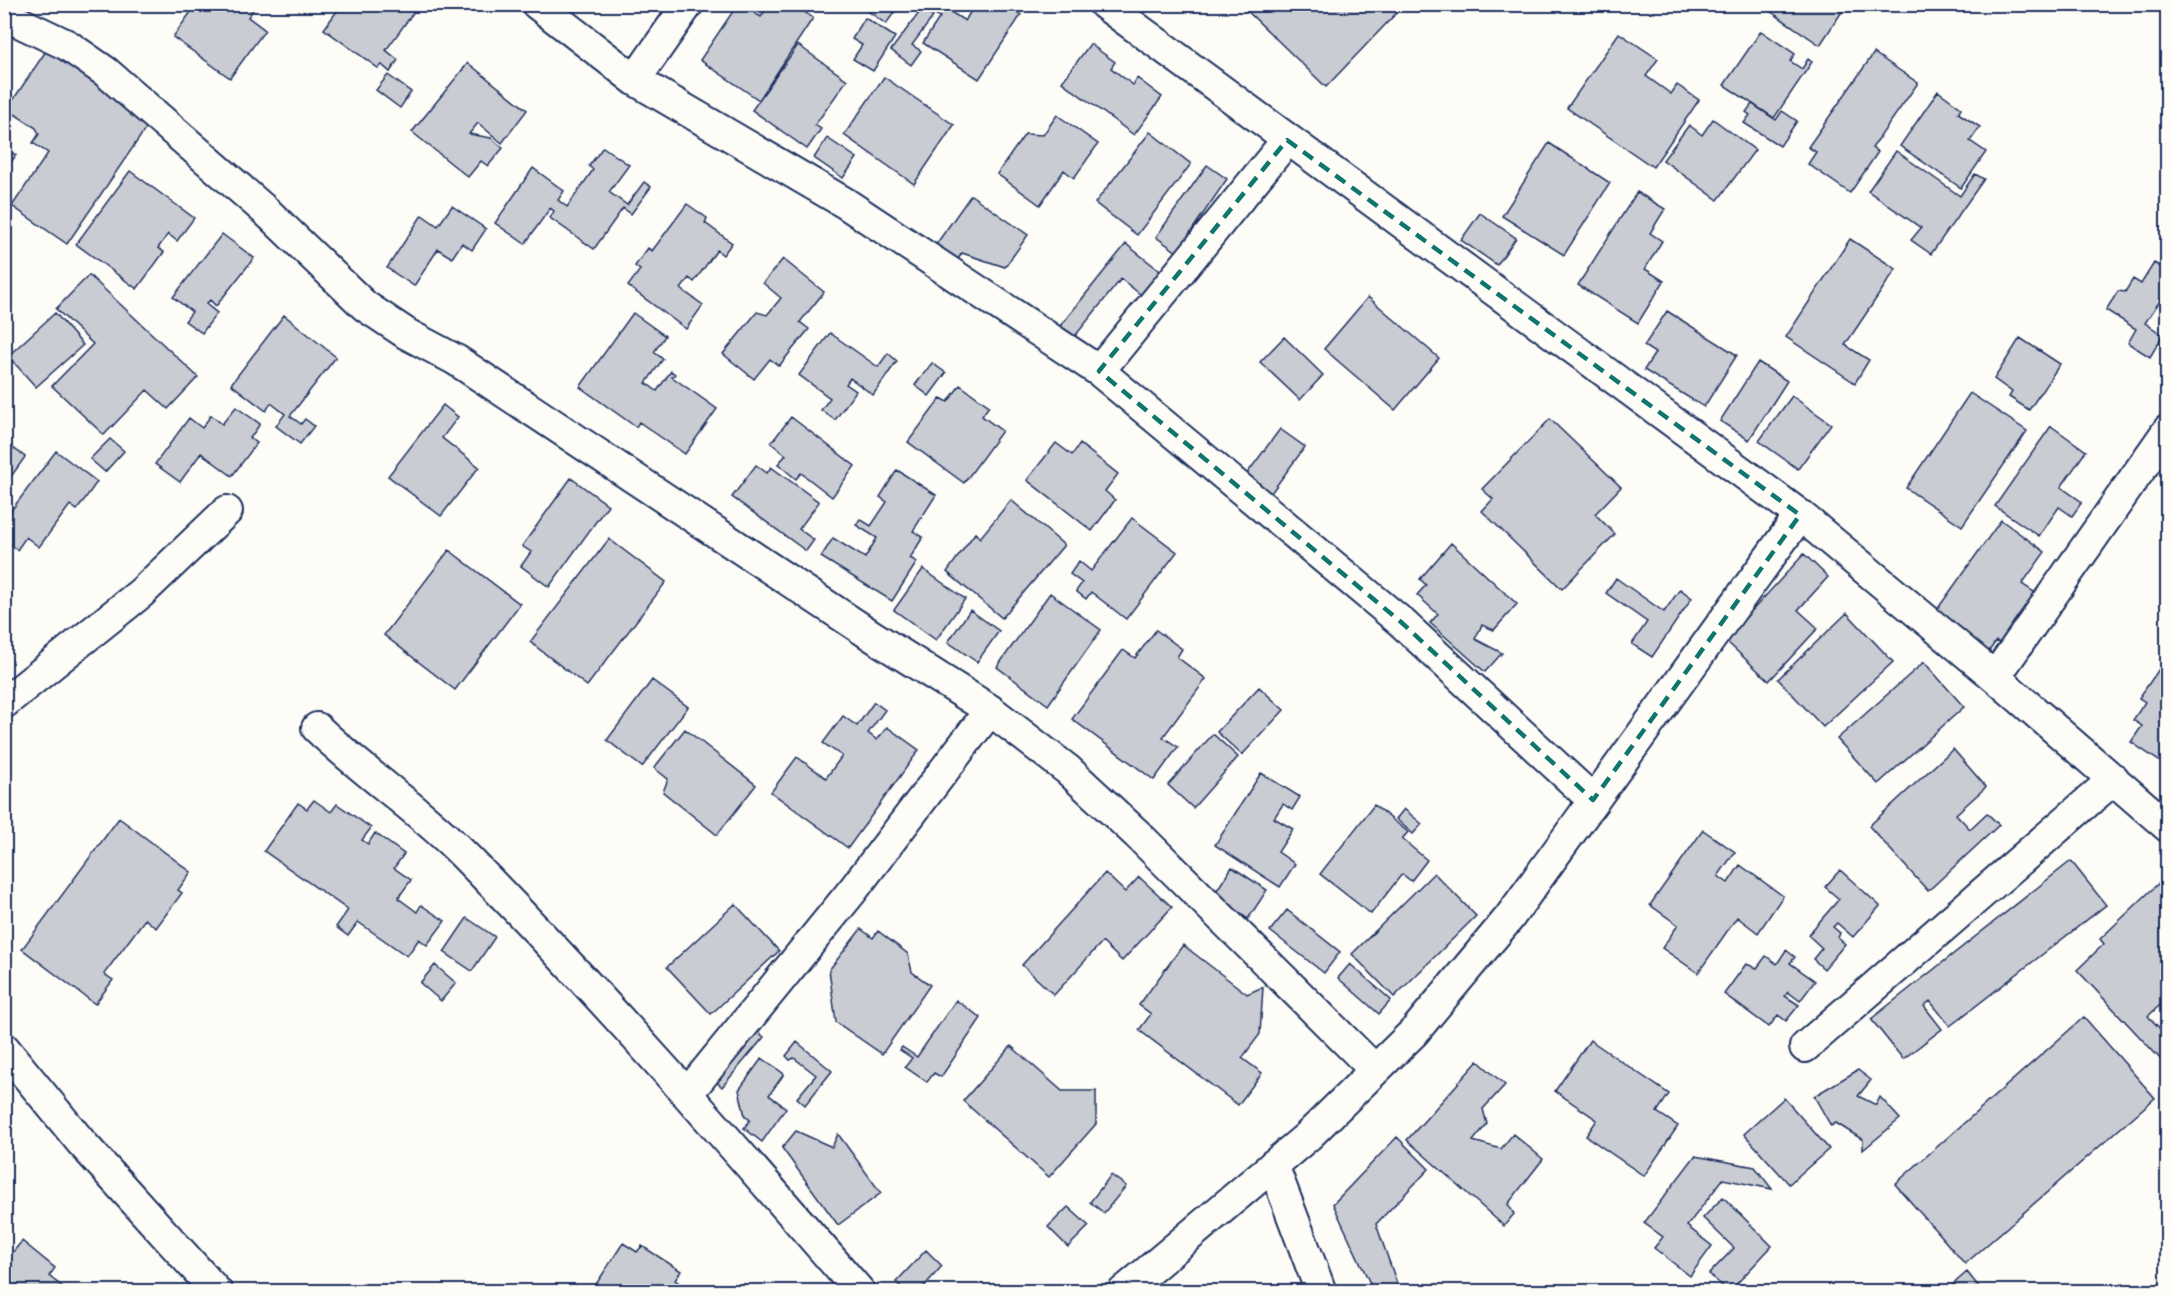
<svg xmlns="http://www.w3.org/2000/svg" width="2172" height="1296" viewBox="0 0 2172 1296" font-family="'Shantell Sans',sans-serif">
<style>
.building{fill:#c9ccd3;stroke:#1b2f5e;stroke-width:1.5}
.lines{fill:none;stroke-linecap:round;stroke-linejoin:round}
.minor-casing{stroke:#1b2f5e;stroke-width:34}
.minor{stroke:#fdfcf7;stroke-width:30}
.marked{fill:none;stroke:#0f766e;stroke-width:4.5;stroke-dasharray:12 8;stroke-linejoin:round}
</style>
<rect width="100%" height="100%" fill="#fdfcf7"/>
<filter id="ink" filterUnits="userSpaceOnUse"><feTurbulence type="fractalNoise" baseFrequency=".0167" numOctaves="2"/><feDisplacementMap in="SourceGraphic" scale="12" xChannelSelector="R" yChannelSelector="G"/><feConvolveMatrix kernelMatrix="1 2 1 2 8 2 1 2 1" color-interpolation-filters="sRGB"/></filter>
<g filter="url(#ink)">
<path class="building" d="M186,4H257L248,17L265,30L230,78L173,37L193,9Z
M342,4H402L413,13L386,50L398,60L390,72L382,65L378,68L324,29Z
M732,4H752L748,9L761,17L769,4H793L813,18L759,100L700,60L736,7Z
M868,4H900L886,24L865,9Z
M934,4H954L949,11L965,21L975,4H1005L1021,15L979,79L923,43L940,17L930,11Z
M1240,4H1405L1326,87Z
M1765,4H1847L1820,45L1764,7Z
M922,9L933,17L912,45L921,51L911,65L891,50Z
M865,18L895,37L873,71L853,59L862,45L852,39Z
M1761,31L1795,54L1790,61L1802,69L1808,59L1812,62L1774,118L1724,85Z
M1619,33L1658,59L1646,76L1671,94L1677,85L1699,100L1653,167L1567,108Z
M1090,44L1115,62L1111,68L1133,85L1137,78L1162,97L1134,135L1062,82Z
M50,45L155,115L67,244L12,206L48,153L33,143L39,134L36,128L7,109Z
M798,45L847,80L815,125L821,129L807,149L752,110Z
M1874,53L1918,83L1872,148L1878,152L1850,193L1808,164L1816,152L1808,147Z
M468,63L527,110L502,143L478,123L469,134L491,138L503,148L488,166L481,161L468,177L412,132Z
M388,75L411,92L400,108L376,90Z
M884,77L954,125L914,184L844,135Z
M1938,91L1961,108L1958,113L1980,127L1970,141L1986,152L1961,188L1900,146Z
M1752,104L1776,120L1782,111L1797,121L1780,146L1744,123L1750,115L1746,112Z
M1057,115L1098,144L1074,178L1064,170L1040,205L997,174L1025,134L1043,135Z
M1713,119L1755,150L1718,200L1663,160L1689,125L1702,135Z
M1150,132L1191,164L1137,235L1095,203Z
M827,138L857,158L843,178L814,158Z
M1549,143L1610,183L1564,255L1502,216Z
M603,147L629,165L609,192L627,205L644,182L651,187L631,214L623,208L594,249L550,218L554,211L550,208L525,244L495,223L533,168L564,191L558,200L567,207L593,170L589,166Z
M4,148L16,155L4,173Z
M1896,151L1960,196L1975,174L1984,179L1931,254L1911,240L1921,228L1868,191Z
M1207,165L1227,179L1177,252L1156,237Z
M130,171L194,218L177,241L168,234L158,248L164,252L137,289L76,244Z
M1637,192L1665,209L1650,233L1662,241L1645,269L1664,281L1638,323L1578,285Z
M971,195L1028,235L1005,267L962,253L954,265L932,250Z
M687,204L707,218L705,223L732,243L723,255L717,250L694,282L689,278L681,289L703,305L686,329L628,286L640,270L635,266L648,248L652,251Z
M452,206L486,229L472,250L462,243L452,258L438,249L414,286L387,268L422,215L438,226Z
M1480,213L1516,238L1497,265L1461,240Z
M222,234L254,258L216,306L210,300L206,304L217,313L202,333L185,321L192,312L173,297Z
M1850,239L1896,269L1845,345L1869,360L1855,383L1786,337Z
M1126,244L1164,274L1145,298L1121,279L1071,341L1057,330Z
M783,259L824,292L800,322L809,329L779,366L770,359L754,379L723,354L757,312L767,315L781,298L763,283Z
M2154,263L2168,271V301L2162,298L2145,323L2163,335L2150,357L2128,343L2136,329L2106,310L2118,291L2125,292L2133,279L2141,284Z
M89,275L198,377L168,409L147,390L104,435L52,386L93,344L56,309Z
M1368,297L1439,358L1395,410L1324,349Z
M1667,311L1737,355L1704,407L1644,370L1655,353L1644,346Z
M55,313L83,345L36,387L8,356Z
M633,313L665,336L654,352L663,359L646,383L657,391L671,371L675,374L672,377L717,409L685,454L639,422L636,427L580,387Z
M284,315L336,357L290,416L301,424L305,419L314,426L300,444L276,426L285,414L271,403L266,411L231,384Z
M830,333L878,367L888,353L897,361L873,395L850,378L846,384L856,391L835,420L821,410L830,398L799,375Z
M1284,337L1323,375L1300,400L1260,362Z
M2020,338L2060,364L2029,410L2009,397L2012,392L1994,379Z
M1758,362L1787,381L1749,440L1720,421Z
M932,363L946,373L929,396L915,385Z
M960,385L989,406L982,416L1002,431L964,483L908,442L941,398L948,402Z
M1970,393L2027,431L1962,526L1906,488Z
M1792,396L1831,424L1798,469L1759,441Z
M443,405L458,417L442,438L479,467L441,516L388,476Z
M236,407L260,424L250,438L257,443L232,476L201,453L180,482L155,464L189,418L202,428L211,415L222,424Z
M791,417L855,466L832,497L801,473L796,479L778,464L786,455L771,443Z
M1550,419L1621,487L1595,514L1615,534L1562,589L1482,511L1493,499L1482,489Z
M2051,426L2086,451L2061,487L2082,502L2072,516L2059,507L2039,536L1995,506Z
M1280,429L1305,447L1271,493L1246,475Z
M110,439L124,451L105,472L90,459Z
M4,441L25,457L5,485H4Z
M1056,443L1072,455L1080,444L1118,474L1105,491L1115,500L1092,531L1027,480Z
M56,451L97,482L77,510L70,505L39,547L26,537L17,550L4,540V520Z
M756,465L767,473L771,467L819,502L799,529L814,540L806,551L732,497Z
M897,470L936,495L913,531L923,537L910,558L917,562L892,601L821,557L833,538L865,558L877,538L856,525L860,519L871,526L887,502L880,497Z
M571,478L608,505L549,587L521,566L531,552L522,546Z
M1011,500L1064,545L1002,618L947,572L975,533L980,538Z
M1132,518L1177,552L1126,619L1091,592L1086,599L1076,591L1082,583L1070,574L1079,561L1091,571Z
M2001,520L2045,552L2022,584L2040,596L2004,646L1996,641L1985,657L1931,618Z
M609,539L666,582L587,686L530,642Z
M1451,543L1517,604L1494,630L1482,625L1475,639L1502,653L1485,672L1430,623L1438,614L1417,595L1426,585L1420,579Z
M449,550L520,604L455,690L384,635Z
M1804,554L1828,577L1798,610L1818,628L1769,681L1725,640Z
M923,569L965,599L936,640L894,610Z
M1616,578L1664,612L1680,589L1692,598L1652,657L1632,644L1647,622L1606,593Z
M1050,593L1101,630L1048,705L997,667Z
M970,610L999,631L977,662L948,642Z
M1847,613L1893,662L1823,727L1778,679Z
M1156,630L1182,649L1177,657L1206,679L1163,737L1178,747L1154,780L1072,719L1123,650L1135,658Z
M1924,662L1964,707L1878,784L1837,739Z
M2159,669L2168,675V767L2131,742L2142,726L2133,720L2145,702L2139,698Z
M652,680L688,707L642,767L607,740Z
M1259,687L1284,710L1242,755L1217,732Z
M874,702L885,710L868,733L877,740L887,727L919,750L848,848L771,792L797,757L826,778L842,756L823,743L843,716L857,726Z
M685,729L756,785L717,835L663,792L668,779L654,768Z
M1213,734L1238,757L1193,808L1168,785Z
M1953,749L1986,787L1956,814L1970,829L1987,813L1999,825L1928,891L1869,826Z
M1261,773L1300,797L1292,810L1283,804L1274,818L1293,829L1278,852L1295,864L1280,887L1215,845Z
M314,800L331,812L337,804L371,828L362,840L368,844L375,833L404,854L394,868L411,880L398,898L417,912L421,905L445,921L427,945L419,939L407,956L358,922L348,936L336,927L348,910L264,851L298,803L307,809Z
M1374,805L1408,832L1402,839L1427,860L1411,881L1402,874L1371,914L1320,874Z
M1404,809L1422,824L1413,834L1396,819Z
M119,818L191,872L178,890L182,893L156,928L145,919L104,974L113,980L95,1004L22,949Z
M1703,830L1735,852L1718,876L1728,883L1740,865L1783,896L1758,933L1737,917L1698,973L1662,948L1678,925L1650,905Z
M2071,861L2106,905L1950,1026L1930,1001L1924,1006L1942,1029L1903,1059L1871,1019Z
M1232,867L1267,890L1248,919L1213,896Z
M1840,870L1880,906L1853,937L1837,923L1833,927L1840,933L1838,938L1845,944L1824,969L1813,959L1822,948L1808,935L1839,899L1825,887Z
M1105,873L1125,892L1139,877L1172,907L1122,961L1102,942L1054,995L1022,965Z
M1434,873L1476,916L1394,997L1352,954Z
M2163,879L2168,884V998L2148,1016L2168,1037L2166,1065L2077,970L2104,944L2100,939Z
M735,904L779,951L711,1014L667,967Z
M1287,910L1340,952L1324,973L1270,931Z
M467,918L495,937L472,971L444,952Z
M861,929L873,938L878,931L908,954L912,972L930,985L882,1054L836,1022L829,970Z
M1183,945L1247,994L1263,987L1260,1034L1242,1058L1262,1073L1238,1105L1139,1030L1151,1014L1139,1005Z
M1786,950L1795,957L1790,963L1815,981L1800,1001L1788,992L1785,996L1799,1005L1786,1021L1778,1015L1769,1027L1724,994L1746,964L1757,968L1766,956L1777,964Z
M1350,964L1391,1000L1379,1014L1338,978Z
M435,965L456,983L441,1001L420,983Z
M956,1000L981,1018L941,1077L934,1073L927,1082L905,1067L912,1058L900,1050L902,1047L917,1057Z
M2084,1017L2155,1098L1965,1264L1895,1184Z
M751,1026L764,1037L722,1087L710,1076Z
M1590,1040L1669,1094L1657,1112L1678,1126L1644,1176L1586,1136L1597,1120L1555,1091Z
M797,1042L832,1071L805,1105L797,1098L816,1075L794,1058L790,1060L786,1056Z
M1011,1046L1062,1091H1096V1124L1049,1177L963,1101Z
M762,1058L784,1074L769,1095L786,1108L762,1142L744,1128L750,1120L745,1116L739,1090Z
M1478,1061L1505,1085L1483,1109L1487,1124L1473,1141L1501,1149L1513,1134L1543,1159L1508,1204L1514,1214L1504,1226L1407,1140Z
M1858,1070L1871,1080L1858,1096L1876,1105L1880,1097L1900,1119L1863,1150V1140L1836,1123L1831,1126L1814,1096Z
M1784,1098L1829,1149L1789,1184L1744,1134Z
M796,1131L832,1147L838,1134L881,1193L838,1225L782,1148Z
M1397,1137L1429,1169L1376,1224L1400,1292H1374L1333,1204Z
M1695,1156L1755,1167L1772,1189L1723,1179L1687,1226L1712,1246L1690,1276L1654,1248L1663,1237L1644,1223Z
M1111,1175L1126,1186L1104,1213L1090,1202Z
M1723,1197L1772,1246L1729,1292L1709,1274L1734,1248L1703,1218Z
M1068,1207L1089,1226L1068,1247L1048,1227Z
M22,1241L55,1268L49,1276L69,1292H4V1263Z
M623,1243L637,1252L642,1246L681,1271L675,1280L692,1292H591Z
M926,1250L942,1266L919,1292H906L896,1282Z
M1967,1272L1983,1292H1944Z"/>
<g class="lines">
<g class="minor-casing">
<path id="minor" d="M537,4L635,80L845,203L1099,371L1401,622L1593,800
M1104,4L1800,515L1995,677L2168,827
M4,15L67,45L106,72L268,213L365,306L407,334L456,360L874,637L990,710L1068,770L1137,834L1375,1070
M635,80L688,4
M1099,371L1287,140
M1995,677L2168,430
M4,703L141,593L227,511
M317,728C364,773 419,809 464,855C602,995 731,1143 860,1292
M1805,1047L2114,779
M4,1048L81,1142L217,1292
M688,1093L853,890L990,710
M1273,1165L1321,1292
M1123,1292L1308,1136L1414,1032L1509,918L1800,515"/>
</g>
<use href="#minor" class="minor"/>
</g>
</g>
<path class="marked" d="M1287,140L1800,515L1593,800L1401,622L1099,371Z"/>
<rect width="2172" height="1296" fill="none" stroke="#fdfcf7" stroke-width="24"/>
<rect x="12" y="12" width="2148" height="1272" fill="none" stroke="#1b2f5e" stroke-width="2" filter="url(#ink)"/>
</svg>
